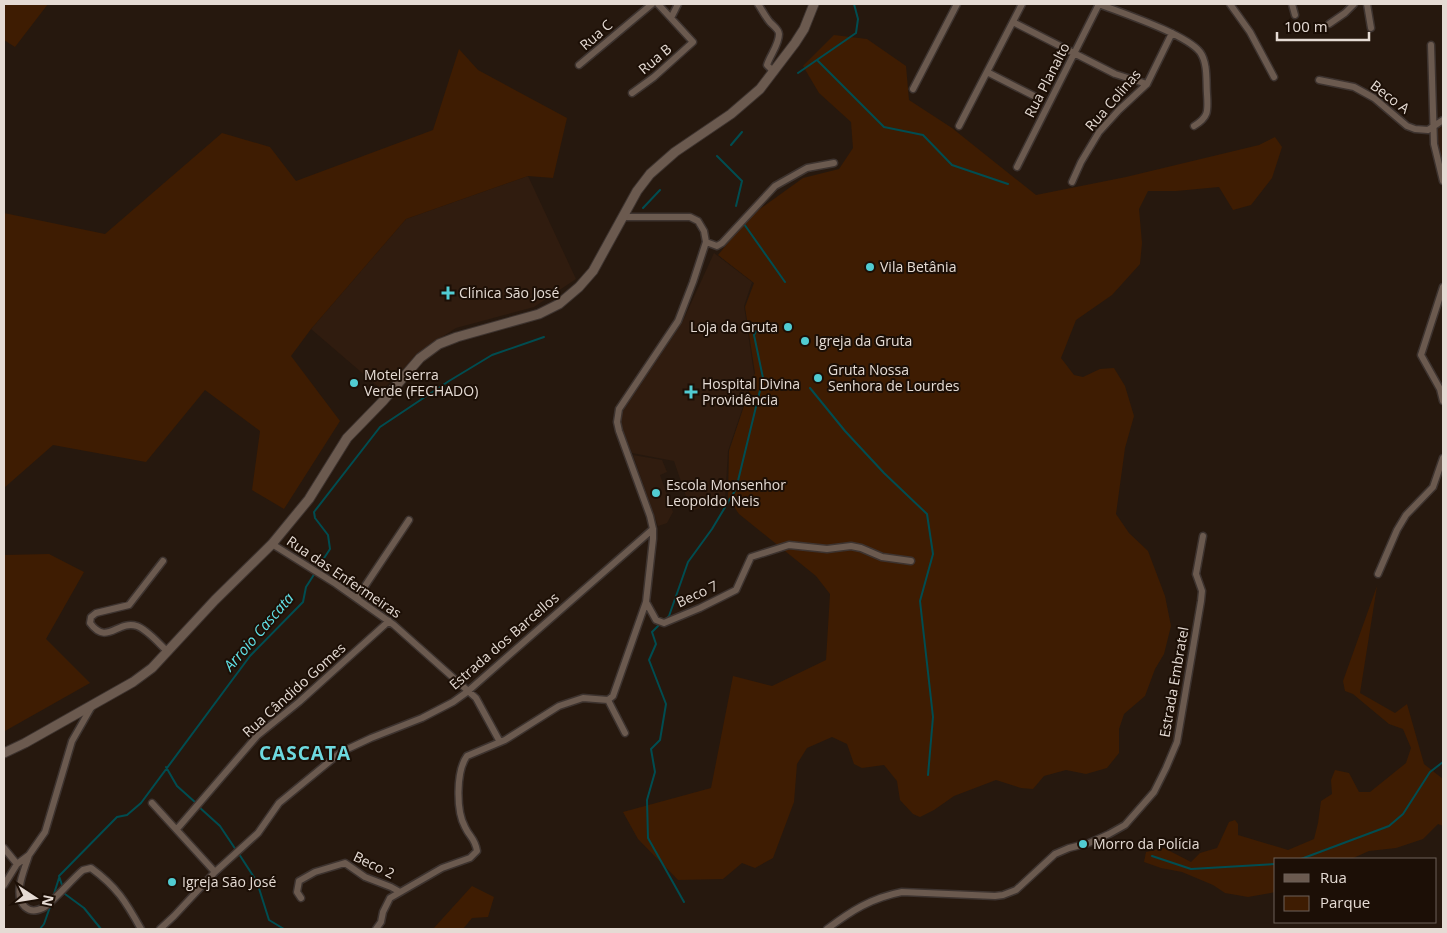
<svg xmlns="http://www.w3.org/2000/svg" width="1447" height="933" viewBox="0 0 1447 933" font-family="'Open Sans',sans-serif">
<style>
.built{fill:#301c0f}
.green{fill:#3e1c02}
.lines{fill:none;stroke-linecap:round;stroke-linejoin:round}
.stream{stroke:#004d51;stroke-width:2}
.street-casing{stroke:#3d332f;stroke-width:9}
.secondary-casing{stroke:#3d332f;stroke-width:11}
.street{stroke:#6b5a4f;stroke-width:6}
.secondary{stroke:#6b5a4f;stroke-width:9}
.poi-dot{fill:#51ccd2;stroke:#1c0f06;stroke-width:2}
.labels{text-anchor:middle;stroke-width:4;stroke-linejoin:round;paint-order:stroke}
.street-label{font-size:14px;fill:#e5dbd4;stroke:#1c0f06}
.poi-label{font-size:14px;fill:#e5dbd4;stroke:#1c0f06;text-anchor:start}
.water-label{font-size:15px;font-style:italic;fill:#60dfe5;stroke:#1c0f06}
.district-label{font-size:19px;font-weight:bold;letter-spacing:1px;fill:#6dd9df;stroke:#1c0f06}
</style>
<rect width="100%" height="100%" fill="#26180e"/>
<path class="built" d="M1443,122V167L1436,133L1439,123Z
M528,176L576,279L534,307L456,328L423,349L382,390L311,329L406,219Z
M714,253L752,282L744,306L754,374L728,451L725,500L691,511L674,461L632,453L620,423L623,411L682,323Z
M633,455L662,460L667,472L660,475L673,512L667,523L658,526Z"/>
<path class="green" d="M4,4H48L15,47L4,40Z
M834,35L867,39L906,66L909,100L952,128L1036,195L1126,177L1259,145L1275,137L1282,147L1272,178L1251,205L1233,210L1219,187L1176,191H1148L1139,209L1142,243L1140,264L1112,295L1076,320L1061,358L1074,375L1083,377L1100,369L1114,368L1125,386L1134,416L1125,448L1116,514L1129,533L1148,551L1165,596L1171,626L1164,654L1155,669L1145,696L1124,714L1119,729V753L1107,768L1086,774L1066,770L1044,776L1033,789L1021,788L996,780L954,796L934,810L920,817L913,814L900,800L897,781L884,765L862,768L854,764L847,744L832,737L807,748L797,764L794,802L773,858L755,868L742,863L723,879L678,880L638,839L623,812L711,788L733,676L772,686L826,660L830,594L816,576L739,514L728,498L729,451L755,373L745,307L754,283L718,255L750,216L803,178L839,169L853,148L851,122L819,93L803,66Z
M459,49L478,70L567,118L553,178L528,176L406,219L311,329L291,356L340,421L284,509L252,490L260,431L205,390L146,462L53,445L4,488V213L105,234L222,133L270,147L296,181L433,130Z
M4,553L5,555L49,554L84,572L46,639L90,683L5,731Z
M1377,586L1360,693L1395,713L1407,704L1424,764L1443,779V826L1438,824L1423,839L1396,848L1369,851L1351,859H1276V892L1248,897L1225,893L1213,885L1182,872L1161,868L1144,862L1146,852L1164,848L1191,862L1200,853L1217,848L1229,822L1235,820L1238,824V835L1288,850L1314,839L1318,823L1321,801L1332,794L1331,780L1335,770L1349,773L1359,792H1370L1406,763L1411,748L1403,729L1389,724L1353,694L1345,691L1343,681Z
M472,886L494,897L488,917L472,918L463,929H433Z"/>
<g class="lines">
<path class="stream" d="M818,61L884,127L923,135L952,165L1008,184
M798,73L856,33L858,19L854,4
M731,145L742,132
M717,156L742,181L736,206
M643,208L660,190
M744,224L785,282
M810,388L845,431L884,473L927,514L933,554L920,601L933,717L928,775
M317,569L330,549L328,535L315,518L314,512L380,427L449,381L492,355L544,337
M665,620L669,616L688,562L712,529L736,489L763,378L754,335L759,326
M661,623L652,632L656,644L649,660L666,704L660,740L651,749L655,772L647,800L648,838L684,902
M166,767L177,786L196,803
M199,807L220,826L236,850
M239,854L257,882L269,920L284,929
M1152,856L1191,869L1276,864
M1301,859L1389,826L1403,814L1430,772L1443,762
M53,897L59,878
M40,929L44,924L51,904
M101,929L84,908L65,894L59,876L117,817L127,815L141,803L250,656L303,602L306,587L315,573"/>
<g class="street-casing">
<path id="street" d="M758,4C762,10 765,16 769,21C772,25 779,29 779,34C779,45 770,55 767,65L774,72
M1099,4C1122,13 1186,34 1200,52C1208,63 1206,81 1207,94C1208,111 1209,117 1194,126
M1230,4L1250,32L1274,77
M1292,4L1295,15
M1367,4L1371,28
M671,18L678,4
M1013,22L1115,74L1147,84
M1329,24L1345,13L1354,4
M1431,45L1434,144L1443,181
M579,65L652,4
M987,72L1034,96
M1319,80L1354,87L1374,98L1407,126L1415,129L1428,130L1443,120
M913,89L957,4
M632,93L654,77L693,42L658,4
M959,126L1022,4
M1017,167L1099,4
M1072,182L1081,162L1099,132L1119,110L1147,84L1172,33
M706,242L717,246L722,243L775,186L807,168L834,163
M1443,287L1421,355L1440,389L1443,401
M272,544L336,584L394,625L476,698L500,742
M163,561L129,605L96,613L91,617L90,623C107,646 117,620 137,626C148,630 159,644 168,652
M1378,574L1397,530L1406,515L1433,487L1443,458
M357,598L409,520
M646,602L656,620L664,623L700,608L736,590L751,557L789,545L827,549L851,546L861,548L882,557L911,561
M608,700L625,733
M152,803L215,872
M177,829L257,736L299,702L389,621
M4,848L17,864
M29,855C25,869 12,895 25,907C31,912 36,911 43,908C52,903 73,878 83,870L91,868C117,887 126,902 141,929
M4,885L17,864L29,855L45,832L72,741L92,706
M301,898L297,892L299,881L315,872L345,863L365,877L391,887L400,892
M160,929L174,916L215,872L258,833L279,803L341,752L371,738L422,718L453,702L467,692L653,529
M376,929L381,922L383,912L390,898L442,868L470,858L477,851C475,838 470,838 465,827C456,811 456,771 467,756L505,740L559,706L583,698L608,700L613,696L646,602L653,539V529L650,516L619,431L617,422L619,409L678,321L693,282L706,242L704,231L698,221L690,217H623
M827,929C851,911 871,898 902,892L995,896L1003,895L1016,890L1055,854L1069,848L1089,843L1109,834L1125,825L1154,792L1166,768L1177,742L1201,601L1202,591L1196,574L1203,536"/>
</g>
<g class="secondary-casing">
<path id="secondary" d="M4,753L25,743L133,682L152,668L215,600L272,544L309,499L347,438L383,401L420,358L439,344L457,337L539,314L559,304L579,287L593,271L637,191L650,174L675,152L731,114L760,89L795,43L804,29L814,4"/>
</g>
<use href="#street" class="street"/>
<use href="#secondary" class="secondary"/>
</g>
<g class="poi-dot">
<circle cx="870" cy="267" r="5"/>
<path d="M445.5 285.5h5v5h5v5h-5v5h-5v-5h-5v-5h5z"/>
<circle cx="788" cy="327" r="5"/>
<circle cx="805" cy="341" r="5"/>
<circle cx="818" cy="378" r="5"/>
<circle cx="354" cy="383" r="5"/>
<path d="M688.5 384.5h5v5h5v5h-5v5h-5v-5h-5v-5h5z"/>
<circle cx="656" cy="493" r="5"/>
<circle cx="1083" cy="844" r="5"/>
<circle cx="172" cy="882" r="5"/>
</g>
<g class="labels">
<g class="street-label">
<text transform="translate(596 35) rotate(-41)" y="5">Rua C</text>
<text transform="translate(655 59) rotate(-40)" y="5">Rua B</text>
<text transform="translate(1047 80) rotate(-63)" y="5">Rua Planalto</text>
<text transform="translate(1390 97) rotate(37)" y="5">Beco A</text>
<text transform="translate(1113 100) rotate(-49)" y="5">Rua Colinas</text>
<text transform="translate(344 577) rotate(34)" y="5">Rua das Enfermeiras</text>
<text transform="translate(697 594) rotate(-25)" y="5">Beco 7</text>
<text transform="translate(504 641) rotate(-41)" y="5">Estrada dos Barcellos</text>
<text transform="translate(1174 682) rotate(-80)" y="5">Estrada Embratel</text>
<text transform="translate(294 690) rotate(-42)" y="5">Rua Cândido Gomes</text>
<text transform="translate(374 865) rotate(26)" y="5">Beco 2</text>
</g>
<g class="poi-label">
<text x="880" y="272">Vila Betânia</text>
<text x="459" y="298">Clínica São José</text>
<text x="778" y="332" text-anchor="end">Loja da Gruta</text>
<text x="815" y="346">Igreja da Gruta</text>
<text x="828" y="375">Gruta Nossa<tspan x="828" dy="16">Senhora de Lourdes</tspan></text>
<text x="364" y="380">Motel serra<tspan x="364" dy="16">Verde (FECHADO)</tspan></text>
<text x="702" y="389">Hospital Divina<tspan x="702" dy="16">Providência</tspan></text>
<text x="666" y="490">Escola Monsenhor<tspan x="666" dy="16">Leopoldo Neis</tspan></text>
<text x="1093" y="849">Morro da Polícia</text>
<text x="182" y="887">Igreja São José</text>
</g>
<g class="water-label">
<text transform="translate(259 632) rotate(-49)" y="5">Arroio Cascata</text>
</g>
<g class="district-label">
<text x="305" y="760">CASCATA</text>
</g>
</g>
<rect width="1447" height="933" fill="none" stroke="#e5dbd4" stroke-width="10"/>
<rect x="1274" y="858" width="162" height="65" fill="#1c0f06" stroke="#6c6158"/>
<rect x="1284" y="874" width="25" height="8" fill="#6b5a4f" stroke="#6c6158"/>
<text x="1320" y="883" font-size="15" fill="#e5dbd4">Rua</text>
<rect x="1284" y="896" width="25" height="15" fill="#3e1c02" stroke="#6c6158"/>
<text x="1320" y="908" font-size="15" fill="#e5dbd4">Parque</text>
<g transform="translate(35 898) rotate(102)" stroke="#1c0f06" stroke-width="4" paint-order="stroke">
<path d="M0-4L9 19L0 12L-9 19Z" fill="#e5dbd4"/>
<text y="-8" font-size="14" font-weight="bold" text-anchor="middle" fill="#e5dbd4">N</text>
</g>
<path d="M1277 32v8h92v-8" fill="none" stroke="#e5dbd4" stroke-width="2.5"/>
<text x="1284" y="32" font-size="15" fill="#e5dbd4" stroke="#1c0f06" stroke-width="4" paint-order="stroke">100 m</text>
</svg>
